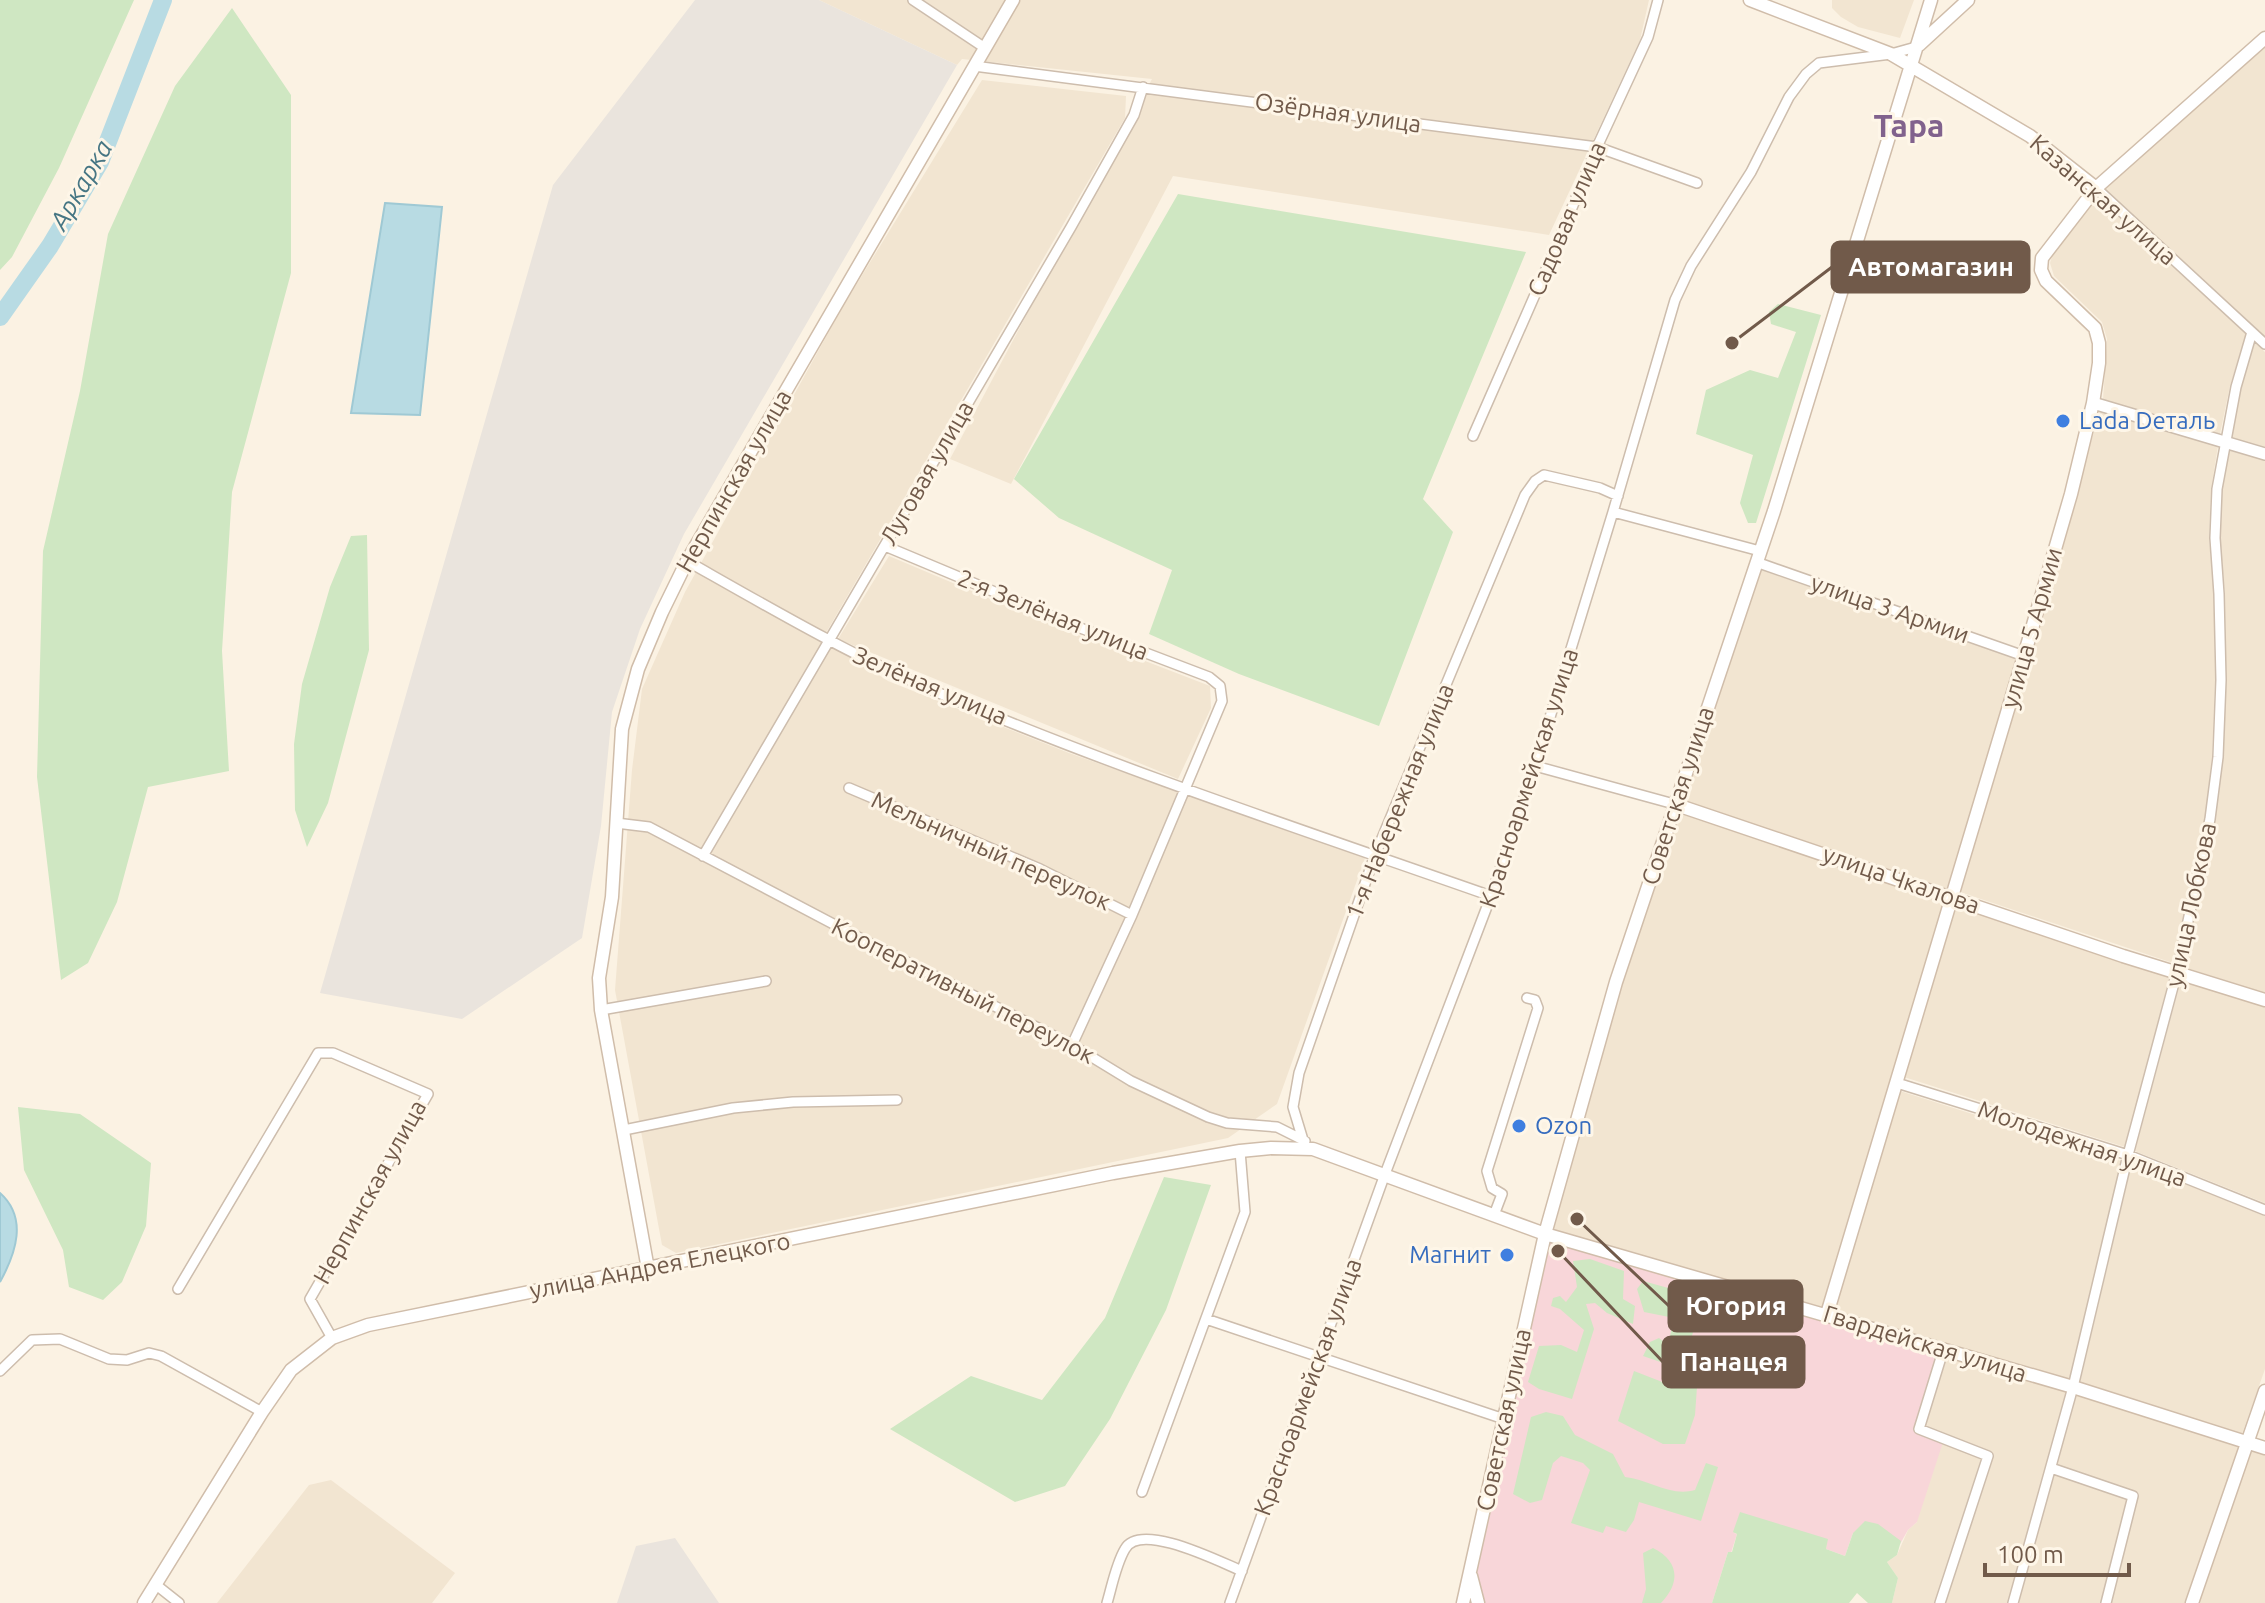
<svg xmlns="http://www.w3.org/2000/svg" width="2265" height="1603" viewBox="0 0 2265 1603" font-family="Ubuntu,sans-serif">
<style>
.residential{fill:#f2e5d1}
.industrial{fill:#eae4dd}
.medical{fill:#f8d6d9}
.green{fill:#cfe7c2}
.water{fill:#b8dbe3;stroke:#9fc9d4;stroke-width:2}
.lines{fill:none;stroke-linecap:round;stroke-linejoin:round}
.river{stroke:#b8dbe3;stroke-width:18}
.minor-casing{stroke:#cdbdad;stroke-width:12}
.tertiary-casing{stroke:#cdbdad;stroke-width:14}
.secondary-casing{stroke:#d0bdaa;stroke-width:15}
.minor{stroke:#fff;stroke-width:9}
.tertiary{stroke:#fff;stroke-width:11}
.secondary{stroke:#fff;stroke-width:12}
.shop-dot{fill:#3f7fe0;stroke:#fef6e8;stroke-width:3}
.labels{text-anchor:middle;stroke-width:6;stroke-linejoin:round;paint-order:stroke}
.street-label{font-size:24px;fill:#715a4a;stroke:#fef6e8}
.shop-label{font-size:24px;fill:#366cbe;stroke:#fef6e8;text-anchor:start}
.water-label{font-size:26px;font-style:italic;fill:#467684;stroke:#fef6e8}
.district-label{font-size:32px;font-weight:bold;fill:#81628d;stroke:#fef6e8}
.leader{fill:none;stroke:#715a4a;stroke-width:3}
.callout-dot{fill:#715a4a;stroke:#fef6e8;stroke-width:3}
.callout{fill:#715a4a;stroke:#715a4a;stroke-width:3}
.callout-label{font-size:26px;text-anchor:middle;font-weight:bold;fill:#fff}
</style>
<rect width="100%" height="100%" fill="#fbf2e3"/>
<path class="residential" d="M819,0H1649L1640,40L1549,235L1173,176L1011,484L950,459L1152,79L962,59L957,65Z
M1832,0H1914L1900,38L1858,27L1841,17L1832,8Z
M2265,48V336L2102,188Z
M982,80L1126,96L1125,118L823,638L888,681L1069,753L1365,858L1277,1104L1228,1138L676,1253L662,1245L615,990L632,770L642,689L685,592L842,308Z
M2096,196L2246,334L2230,386L2220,434L2103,400L2107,339L2102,322L2054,276L2050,263L2054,250Z
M2254,342L2265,352V448L2230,437L2240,388Z
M2100,411L2218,446L2211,489L2209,539L2214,595L2215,680L2212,756L2205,818L2173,963L1960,892Z
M2228,450L2265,460V993L2184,967L2215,820L2223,757L2226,680L2225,594L2220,538L2222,490Z
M889,556L1057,627L1210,686L1211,708L1178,779L838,639Z
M1759,569L2016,659L1947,889L1681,801Z
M1678,810L1944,899L1822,1307L1551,1230L1621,983Z
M1956,905L2170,976L2125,1147L1904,1077Z
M2181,980L2265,1006V1203L2135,1151Z
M1900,1091L2121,1161L2069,1380L1945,1346L1835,1310Z
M2132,1163L2265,1216V1369L2242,1434L2080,1383Z
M1943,1351L2265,1448V1603H1892L1898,1578L1887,1562L1897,1555L1908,1530L1917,1522L1919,1429Z
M331,1480L455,1573L432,1603H217L309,1485Z"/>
<path class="industrial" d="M695,0H819L957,65L684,534L640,629L612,712L601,826L582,938L462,1019L320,993L553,185Z
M675,1538L719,1603H617L636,1546Z"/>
<path class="medical" d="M1545,1234L1943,1351L1920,1429L1944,1439L1917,1522L1908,1530L1900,1544L1853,1533L1845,1556L1826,1549L1827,1539L1734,1533L1737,1534L1731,1553L1728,1552L1712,1603H1478L1470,1573Z"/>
<path class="green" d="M0,0H134L59,168L12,257L0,270Z
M232,8L291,95V273L232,492L222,651L229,771L148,787L117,902L88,963L61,980L37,777L43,551L80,391L108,234L175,86Z
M1178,194L1526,252L1423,499L1453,532L1379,726L1239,674L1149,634L1172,570L1059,518L1014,479Z
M1778,304L1821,315L1756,523H1748L1740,503L1753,455L1696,434L1706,390L1750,370L1778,378L1796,332L1771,324L1769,312Z
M367,535L369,650L328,803L307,847L295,810L294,744L302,684L330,587L351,536Z
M18,1107L80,1114L151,1163L146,1226L122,1282L103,1300L69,1287L63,1250L24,1170Z
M1164,1177L1211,1185L1166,1310L1110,1419L1065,1486L1015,1502L890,1429L971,1376L1042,1400L1105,1318Z
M1590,1259L1624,1271L1623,1299L1635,1306L1633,1324L1607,1313L1595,1303L1586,1304L1594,1329L1572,1399L1539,1389L1528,1382L1539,1346L1561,1345L1577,1352L1584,1330L1560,1309L1551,1306L1553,1298L1560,1296L1566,1302L1577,1287L1573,1261Z
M1643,1281L1737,1307L1733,1323L1698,1314L1690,1343L1715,1351L1712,1367C1688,1372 1665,1364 1643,1356L1650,1342L1659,1338L1668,1345L1674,1318L1644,1312L1637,1289Z
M1634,1371L1670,1385L1697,1387L1695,1415L1685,1444H1663L1618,1421Z
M1546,1412L1563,1416L1575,1435L1613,1454L1625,1477C1650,1480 1671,1497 1695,1490L1706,1463L1718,1467L1701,1521L1639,1502L1634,1520L1626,1532L1606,1526L1603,1533L1571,1523L1590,1470L1583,1463L1561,1456L1553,1463L1542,1500L1530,1503L1513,1494L1531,1417Z
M1740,1512L1828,1539L1826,1549L1845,1556L1853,1533L1865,1521L1878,1524L1901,1541L1897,1555L1887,1562L1898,1578L1892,1603H1868L1857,1593L1849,1603H1712L1728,1552H1732L1737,1534L1733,1532Z
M1653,1548C1679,1561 1681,1582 1661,1603H1642L1646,1589L1643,1553Z"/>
<path class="water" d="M385,203L442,207L420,415L351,413Z
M0,1193C28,1218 16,1253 0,1282Z"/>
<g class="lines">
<path class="river" d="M0,317L50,246L100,162L163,0"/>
<g class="minor-casing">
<path id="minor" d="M913,0L985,48
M974,66L1597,147L1697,183
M2096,188L2265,344
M1473,436L1555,249L1597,147L1648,37L1658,0
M1613,512L1760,551
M885,546L1083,629L1209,677L1220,686L1222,701L1132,915L1072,1045
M687,561C770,608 852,656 939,693C1120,770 1306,831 1491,896
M1756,562L2024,656
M1535,766L1674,804
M849,788L1040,869L1132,915
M616,823L649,827L877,947L1072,1045L1131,1081L1208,1117L1227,1123L1277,1127L1305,1141
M703,856L1071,227L1134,115L1143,87
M601,1010L766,981
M1897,1083L2128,1155L2265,1210
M624,1130L733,1108L793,1102L897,1100
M1303,1140L1293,1107L1299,1073L1375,855L1525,495L1535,481L1544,475L1600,488L1618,496
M1494,1215L1502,1194L1492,1188L1487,1171L1538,1008L1535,1000L1527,998
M178,1289L318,1053H333L428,1094L310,1299L332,1338
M1206,1319L1504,1419
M0,1371L32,1340L60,1339L109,1359L127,1360L149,1353L161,1356L262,1412
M2051,1468L2133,1496L2106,1603
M1142,1492L1245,1212L1240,1151
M155,1584L179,1603
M1107,1603C1112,1586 1116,1564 1125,1549C1140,1521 1220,1562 1242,1571
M1230,1603L1385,1174L1491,896L1535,766L1613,512L1675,300L1691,266L1751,172L1789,97L1806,74L1819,63L1891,54L1916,47
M1940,1603L1988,1456L1919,1429L1943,1351
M2013,1603L2073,1387L2128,1155L2177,972L2210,819L2218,757L2221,680L2219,594L2215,538L2217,489L2236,387L2252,332"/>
</g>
<g class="tertiary-casing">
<path id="tertiary" d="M2093,403L2265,454"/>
</g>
<g class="secondary-casing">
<path id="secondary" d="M1750,0L1891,54L2030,136L2096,188
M1919,45L1968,0
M1674,804L2123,956L2265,1000
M648,1269L601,1010L599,978L612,897L622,729L638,669L662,612L687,561L1013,0
M1827,1314L2024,656L2071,494L2093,403L2099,363V343L2095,328L2046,281L2041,270L2042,258L2096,188L2265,38
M1471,1576L1478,1603
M144,1603L262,1412L291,1370L332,1338L368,1325L1113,1173L1240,1151L1271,1148L1313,1149L1545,1234L2073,1387L2265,1448
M1463,1603L1545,1234L1616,982L1774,511L1931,0
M2192,1603L2265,1391"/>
</g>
<use href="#minor" class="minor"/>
<use href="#tertiary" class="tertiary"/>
<use href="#secondary" class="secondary"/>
</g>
<g class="shop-dot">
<circle cx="2063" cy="421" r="8"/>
<circle cx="1519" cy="1126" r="8"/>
<circle cx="1507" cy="1255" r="8"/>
</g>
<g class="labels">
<g class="street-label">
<text transform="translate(1338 113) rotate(8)" y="8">Озёрная улица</text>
<text transform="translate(2103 200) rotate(41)" y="8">Казанская улица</text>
<text transform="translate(1567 219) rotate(-67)" y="8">Садовая улица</text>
<text transform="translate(927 473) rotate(-60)" y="8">Луговая улица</text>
<text transform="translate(734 481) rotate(-60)" y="8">Нерпинская улица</text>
<text transform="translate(1890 609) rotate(19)" y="8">улица 3 Армии</text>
<text transform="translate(1053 615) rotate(22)" y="8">2-я Зелёная улица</text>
<text transform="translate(2032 628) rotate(-74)" y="8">улица 5 Армии</text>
<text transform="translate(930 686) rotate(23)" y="8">Зелёная улица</text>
<text transform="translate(1529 778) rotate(-72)" y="8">Красноармейская улица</text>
<text transform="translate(1678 796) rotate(-72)" y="8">Советская улица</text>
<text transform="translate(1400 801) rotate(-68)" y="8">1-я Набережная улица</text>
<text transform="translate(991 851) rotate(24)" y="8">Мельничный переулок</text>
<text transform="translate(1901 880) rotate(19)" y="8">улица Чкалова</text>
<text transform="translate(2191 905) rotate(-78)" y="8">улица Лобкова</text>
<text transform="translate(963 991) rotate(27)" y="8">Кооперативный переулок</text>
<text transform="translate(2082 1144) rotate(19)" y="8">Молодежная улица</text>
<text transform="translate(370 1192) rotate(-61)" y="8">Нерпинская улица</text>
<text transform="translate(660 1266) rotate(-11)" y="8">улица Андрея Елецкого</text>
<text transform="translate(1925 1344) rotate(17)" y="8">Гвардейская улица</text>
<text transform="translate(1308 1387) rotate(-70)" y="8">Красноармейская улица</text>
<text transform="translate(1504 1420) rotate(-78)" y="8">Советская улица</text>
</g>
<g class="shop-label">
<text x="2079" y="429">Lada Dеталь</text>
<text x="1535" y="1134">Ozon</text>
<text x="1491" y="1263" text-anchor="end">Магнит</text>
</g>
<g class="water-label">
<text transform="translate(81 185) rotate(-60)" y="9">Аркарка</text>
</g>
<g class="district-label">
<text x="1909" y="137">Тара</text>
</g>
</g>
<path class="leader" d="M1732 343L1832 267M1577 1219L1669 1306M1558 1251L1663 1362"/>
<g class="callout-dot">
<circle cx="1732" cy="343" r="8"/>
<circle cx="1577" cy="1219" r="8"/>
<circle cx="1558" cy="1251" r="8"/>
</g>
<g class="callout">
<rect x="1832" y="242" width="197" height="50" rx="8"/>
<rect x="1669" y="1281" width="133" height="50" rx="8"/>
<rect x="1663" y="1337" width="141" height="50" rx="8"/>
</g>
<g class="callout-label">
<text x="1931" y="276">Автомагазин</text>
<text x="1736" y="1315">Югория</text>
<text x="1734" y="1371">Панацея</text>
</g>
<path d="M1985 1563v12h144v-12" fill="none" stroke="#715a4a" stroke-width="4"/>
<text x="1997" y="1563" font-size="24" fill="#715a4a" stroke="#fef6e8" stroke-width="6" paint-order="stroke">100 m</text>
</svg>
